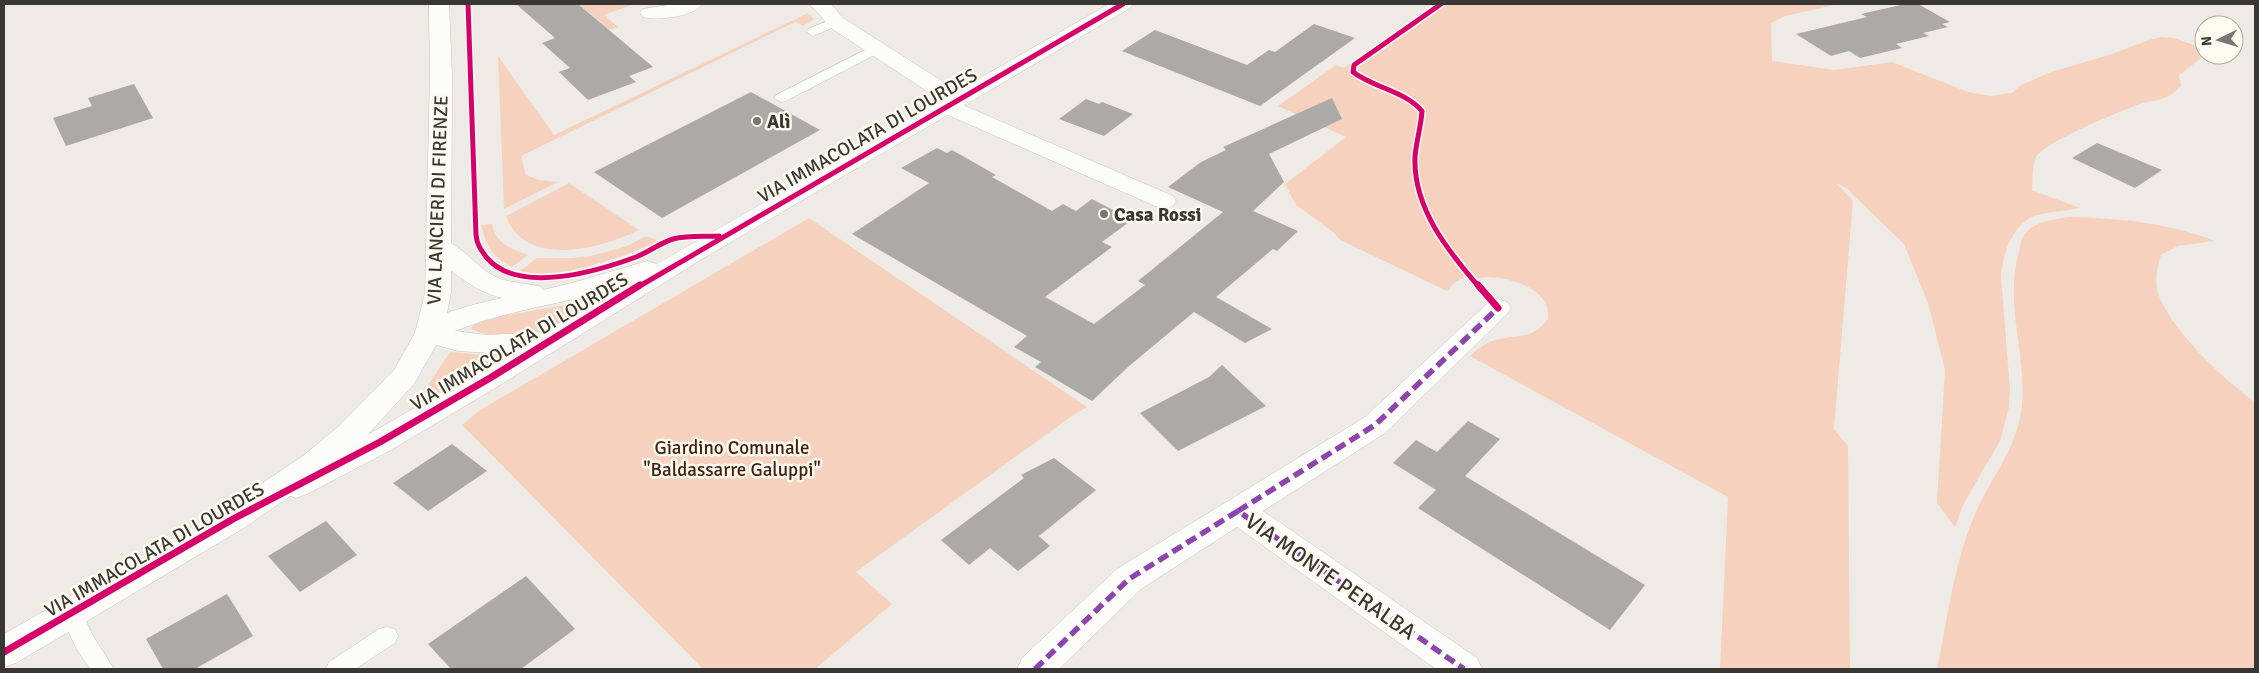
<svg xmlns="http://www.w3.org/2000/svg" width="2259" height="673" viewBox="0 0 2259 673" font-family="Signika,sans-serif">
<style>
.green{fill:#f6d2be}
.building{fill:#acaaa6}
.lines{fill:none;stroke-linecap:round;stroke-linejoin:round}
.service-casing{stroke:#cac8c4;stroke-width:1}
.minor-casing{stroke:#cac8c4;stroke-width:1}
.tertiary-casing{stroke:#cac8c4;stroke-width:1}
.secondary-casing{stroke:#cac8c4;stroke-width:1}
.service{fill:#fcfcfb;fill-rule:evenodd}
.minor{fill:#fcfcfb;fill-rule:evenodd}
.tertiary{fill:#fcfcfb;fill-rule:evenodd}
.secondary{fill:#fcfcfb;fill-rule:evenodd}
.quiet{stroke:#8e44ad;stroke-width:5.5;stroke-dasharray:11 5.5;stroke-linecap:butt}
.cycleway-far1-casing{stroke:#fefaef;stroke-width:8}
.cycleway-casing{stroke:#fefaef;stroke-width:10}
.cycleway-far1{stroke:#d6006c;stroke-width:5}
.cycleway{stroke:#d6006c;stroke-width:7}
.poi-dot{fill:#787672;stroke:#fefaef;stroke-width:2}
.labels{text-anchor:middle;stroke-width:5;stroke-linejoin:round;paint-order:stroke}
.poi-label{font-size:19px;font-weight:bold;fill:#393733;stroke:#fefaef;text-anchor:start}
.street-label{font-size:19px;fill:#393733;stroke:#fefaef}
.park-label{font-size:19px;fill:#40210e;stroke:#fefaef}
.near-street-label{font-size:22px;fill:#393733;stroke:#fefaef}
</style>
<rect width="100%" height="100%" fill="#eeebe6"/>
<path class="green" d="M578,4H653L632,5L604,15L618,27L597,34L601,22Z
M1448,4H1839L1785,16L1771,23L1772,61L1834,70L1892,62L1968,92L1990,96L2012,93L2021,85L2051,72L2112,54L2149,40L2161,37L2174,38L2194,45L2204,56L2179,75L2181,86C2168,101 2157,99 2140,104C2121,111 2041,143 2035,159C2032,168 2033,181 2032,190L2080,208C2067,211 2040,212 2030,218C2010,230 2003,255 2001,276L2010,389L2009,407L2000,441L1963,505L1955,527L1937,503L1945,370L1928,303L1904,244L1846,188L1836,183L1853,201L1834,429L1848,446L1850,669H1720L1728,497L1470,356C1477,350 1484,344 1492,341C1516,333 1530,342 1548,319C1548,315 1548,310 1547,307C1539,283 1495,273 1474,279L1475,275L1473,272L1454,283L1447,291L1340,240L1333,232L1296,205L1285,184L1346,137L1278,106L1336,65L1344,68L1352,62L1360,66Z
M808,13L814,19L803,26L795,22L521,156L526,175L539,180L558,182L504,209L498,56L554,135Z
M569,183L639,230C601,249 525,269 506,216Z
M2069,217C2120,218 2168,223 2215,241L2178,246L2161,255C2158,266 2154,280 2158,293C2170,329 2224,380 2255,402V669H1937C1948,616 1954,562 1976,512C1991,478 2015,450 2021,413C2029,359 2003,305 2019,252C2020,247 2020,241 2023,237C2032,221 2053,220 2069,217Z
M809,218L1087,407L1072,416L856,572L892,604L815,669H703L462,425L480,410Z
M492,224C495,243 511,249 528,255L512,267C493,257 486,246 481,225Z
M646,236L656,240L655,242C622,258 557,281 520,271L537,258H571L591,256L627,246Z
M611,297C595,306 580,317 563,325C541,336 493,340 471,329L473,325L496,317Z
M450,352L484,355L513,353L403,417L418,400Z"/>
<path class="building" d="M516,4H578L653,67L629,76L636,82L588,100L559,72L570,68L542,43L555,38Z
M1905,4H1918L1950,22L1942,24L1948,27L1923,33L1929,36L1896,44L1902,48L1860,58L1849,51L1831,56L1796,34L1867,17L1861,14Z
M1314,24L1355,38L1260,106L1122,51L1155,30L1247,65L1269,50L1275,52Z
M134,84L153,118L66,146L53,118L92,106L88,98Z
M751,92L820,130L662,218L594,172Z
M1332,98L1342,119L1269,154L1284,182L1253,211L1298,231L1277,251L1273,249L1216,297L1272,329L1245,343L1194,312L1128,367L1092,401L1035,367L1041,362L1014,347L1027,336L852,234L929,183L901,168L937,148L947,153L952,150L996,175L992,177L1052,211L1063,204L1076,211L1092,199L1132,220L1102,242L1112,247L1045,297L1094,324L1145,285L1138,281L1223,212L1168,187L1201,162L1226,150L1223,147Z
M1086,99L1099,104L1102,102L1133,114L1104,136L1059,119Z
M2097,143L2162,170L2135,188L2072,158Z
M1222,365L1266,406L1178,451L1140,413L1209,377Z
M1468,421L1500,439L1465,476L1645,585L1610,630L1418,508L1436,490L1393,463L1416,440L1437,452Z
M452,444L487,471L428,511L393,483Z
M1054,458L1096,490L1039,536L1050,546L1018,571L990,548L969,565L941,540L1024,478L1021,475Z
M326,521L357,555L300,592L268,556Z
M526,576L575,629L521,669H451L428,644Z
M227,594L253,636L195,669H163L146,639Z"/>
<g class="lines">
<g class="service-casing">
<path id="service" d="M835,18L839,19L841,22L839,25L813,36L807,32L808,29Z
M877,44L882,45L884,48L882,51L786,101L781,102L774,98L776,95Z
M71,604L79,606L92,634L114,669H90L76,648L60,613L63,606Z
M387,627L395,629L398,636L395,643L355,669H326L329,662L379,629Z"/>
</g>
<g class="minor-casing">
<path id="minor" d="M674,4H702C693,17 657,21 643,17L640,13L643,9Z
M809,4H831L843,18L964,95L967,100L963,105L1173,196L1176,201L1173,206L1164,208L1155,206L939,111L936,106L942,101L828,26L821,16Z
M1498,299L1507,302L1511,308L1507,314L1385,433L1263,511L1477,658L1482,669H1436L1237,527L1141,589L1059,669H1017L1022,658L1117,569L1365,417L1489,302Z"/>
</g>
<g class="tertiary-casing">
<path id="tertiary" d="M1109,4H1133L1130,8L702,259L500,385L391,450L307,494L296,498L285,494L280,486L285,478L369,434L509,354L458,351L419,340L415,333C427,314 480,303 502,298C472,290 452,272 430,252L426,246L430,240C454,234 472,264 492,275C508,284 524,282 541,287L543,290L579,281L647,261L657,264ZM617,288L545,332L487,335L455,331C505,310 564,304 617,288Z"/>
</g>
<g class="secondary-casing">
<path id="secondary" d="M429,4H449L452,75L451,293L443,333L414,384L361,442L325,472L244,528L16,663L4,667V634L222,510L303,456L339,426L394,370L415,333L425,293L430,75Z"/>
</g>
<use href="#service" class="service"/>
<use href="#minor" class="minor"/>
<use href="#tertiary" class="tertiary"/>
<use href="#secondary" class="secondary"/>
<path class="quiet" d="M1238,511L1375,425L1498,308
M1035,669L1129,579L1238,511L1464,669"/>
<g class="cycleway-far1-casing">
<path id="cycleway-far1" d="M468,4L476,235C477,245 481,250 487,258C519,295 598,271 636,257C649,252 660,243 673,239C688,235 704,237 719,236
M1441,4L1354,65L1353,72C1374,88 1405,91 1422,111C1421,127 1416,142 1415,157C1413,208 1448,251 1479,287
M638,287L1123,4"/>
</g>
<g class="cycleway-casing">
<path id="cycleway" d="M1478,285L1498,308
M4,652L233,519L380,442L490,378L640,285"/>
</g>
<use href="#cycleway-far1" class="cycleway-far1"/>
<use href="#cycleway" class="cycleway"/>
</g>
<g class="poi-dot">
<circle cx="757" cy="121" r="5"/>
<circle cx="1104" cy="214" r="5"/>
</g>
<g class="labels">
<g class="poi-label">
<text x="767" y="128">Alì</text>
<text x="1114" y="221">Casa Rossi</text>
</g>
<g class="street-label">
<text transform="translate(867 135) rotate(-30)" y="7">VIA IMMACOLATA DI LOURDES</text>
<text transform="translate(437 200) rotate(-88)" y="7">VIA LANCIERI DI FIRENZE</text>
<text transform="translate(519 341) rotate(-31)" y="7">VIA IMMACOLATA DI LOURDES</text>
<text transform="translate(154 549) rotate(-30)" y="7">VIA IMMACOLATA DI LOURDES</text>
</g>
<g class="park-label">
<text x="732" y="454">Giardino Comunale<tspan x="732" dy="22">"Baldassarre Galuppi"</tspan></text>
</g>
<g class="near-street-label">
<text transform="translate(1331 576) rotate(35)" y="8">VIA MONTE PERALBA</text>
</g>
</g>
<rect width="2259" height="673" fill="none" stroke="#393733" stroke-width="10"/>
<g transform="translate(2219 40) rotate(265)"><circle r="24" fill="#fefaef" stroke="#afaca4"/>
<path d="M0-4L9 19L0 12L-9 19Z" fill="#787672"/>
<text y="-8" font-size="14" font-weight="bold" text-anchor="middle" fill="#393733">N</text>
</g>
</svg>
